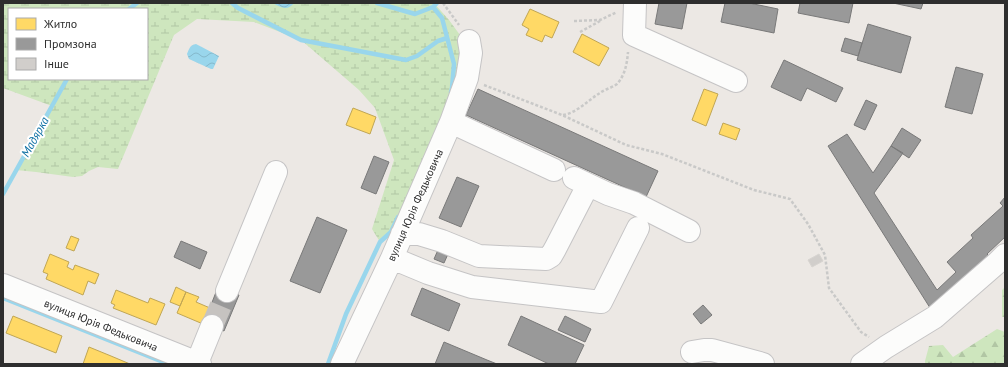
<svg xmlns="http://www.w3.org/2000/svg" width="1008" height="367" viewBox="0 0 1008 367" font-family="'PT Sans',sans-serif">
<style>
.forest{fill:url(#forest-firs)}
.wetland{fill:url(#wetland-marsh);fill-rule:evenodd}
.water{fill:url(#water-waves)}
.homes{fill:#ffd966;stroke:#c0a655}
.industry{fill:#999;stroke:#797979}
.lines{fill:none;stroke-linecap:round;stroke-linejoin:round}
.stream{stroke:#99d6ec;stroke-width:4.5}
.building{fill:#d1cecb;stroke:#d7d4d0}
.minor-tunnel{stroke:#c6c3c0;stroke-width:22;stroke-dasharray:22 11;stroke-linecap:butt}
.minor-casing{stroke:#c5c4c5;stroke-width:24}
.path{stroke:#c9c9c8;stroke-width:2.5;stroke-dasharray:3 2;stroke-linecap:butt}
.minor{stroke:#fcfcfb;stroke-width:22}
.labels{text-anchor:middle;stroke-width:4;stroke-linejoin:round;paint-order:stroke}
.street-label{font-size:11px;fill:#2e2e2e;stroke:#fff}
.water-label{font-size:12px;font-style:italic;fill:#0d6fa3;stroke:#fff}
</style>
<defs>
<pattern id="forest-firs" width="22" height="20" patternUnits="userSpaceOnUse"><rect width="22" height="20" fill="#cee6be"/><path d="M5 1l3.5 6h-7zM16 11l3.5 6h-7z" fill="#b1c6a4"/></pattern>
<pattern id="wetland-marsh" width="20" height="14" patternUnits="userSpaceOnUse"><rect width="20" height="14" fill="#cee6be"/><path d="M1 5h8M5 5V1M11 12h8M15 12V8" fill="none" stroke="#b1c6a4"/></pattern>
<pattern id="water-waves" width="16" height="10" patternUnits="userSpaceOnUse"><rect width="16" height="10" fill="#99d6ec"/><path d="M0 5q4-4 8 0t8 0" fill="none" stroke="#84b8cb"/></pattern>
</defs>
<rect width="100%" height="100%" fill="#ece8e4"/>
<path class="forest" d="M1005,287V317H1002V290Z
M997,329L1005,332V364H925V361L929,346L943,345L953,357Z"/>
<path class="wetland" d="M3,3H434L449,20L460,35L461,56L452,88L423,165L391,232L380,242L372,229L394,160L375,108L359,90L301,40L254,22L197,19L174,35L118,169L98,167L89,171L82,176L73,177L36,172L16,170L52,106L3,88ZM9,9H147V79H9Z"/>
<path class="water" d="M273,3H294C288,11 281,8 273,3Z
M196,44L217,55L219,56L213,69H211L189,59L187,54C189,49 190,45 196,44Z"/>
<path class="homes" d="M530,9L559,22L552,38L545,35L542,42L526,35L529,29L522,25Z
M582,34L609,48L599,66L573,52Z
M704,89L718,94L706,126L692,120Z
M353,108L376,117L370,134L346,125Z
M723,123L740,129L736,140L719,134Z
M71,236L79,239L74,251L66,248Z
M50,254L69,262L67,267L73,270L75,265L99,274L95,284L88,281L83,295L46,279L48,274L43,272Z
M176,287L186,292L180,306L170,302Z
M116,290L148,303L150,298L165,304L156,325L113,308L115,305L111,303Z
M186,292L199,297L196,302L210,308L203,324L177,313Z
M13,316L62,336L56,353L6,333Z
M89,347L111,356L130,364H83Z"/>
<path class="industry" d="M659,3H687L682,29L655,24Z
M725,3H749L778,9L774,33L721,22Z
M800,3H853L849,23L798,13Z
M893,3H923L921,9Z
M868,24L911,37L901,73L857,60Z
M845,38L862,43L858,56L841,51Z
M784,60L843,88L836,102L807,88L801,101L771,87Z
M956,67L983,74L972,114L945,107Z
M478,89L658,171L646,197L466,115Z
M866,100L877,105L865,130L854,125Z
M902,128L921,140L909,158L891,146Z
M847,134L873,173L891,146L903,153L874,193L937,290L956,272L947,262L973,238L971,235L1003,206L1000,203L1005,197V237L987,254L991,258L932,311L828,146Z
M374,156L389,162L376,194L361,188Z
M457,177L479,186L461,227L439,218Z
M317,217L347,230L320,293L290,281Z
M181,241L207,252L200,269L174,257Z
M438,250L448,254L444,263L434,259Z
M218,287L239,295L224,331L204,323Z
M422,288L460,304L449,331L411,315Z
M703,305L712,315L701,324L693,314Z
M521,316L584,345L575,364H549L508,345Z
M565,316L591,329L585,342L558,330Z
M444,342L487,360L497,364H435Z"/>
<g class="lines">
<path class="stream" d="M232,3L238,8L301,40L406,60L417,56L438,41L447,38
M377,3L415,14L433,7L437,3
M433,7L442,18L454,64L452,88L451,92
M129,9L137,3
M3,194L67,79
M3,298L168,364
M328,364L346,314L380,242L391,232L398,217"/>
</g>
<path class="building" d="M819,254L823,261L812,267L808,260Z"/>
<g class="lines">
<path class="minor-tunnel" d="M212,326L227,291"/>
<g class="minor-casing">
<path id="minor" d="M635,3L634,35L736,81
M451,122L554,170
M574,178L608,194L634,203L689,231
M402,234H419L442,241L479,256L546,259L551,256L555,249L588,185
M392,258L428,273L472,287L601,302L638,228
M3,285L200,364
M227,291L276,172
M692,352L704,350H712L763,364
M197,363L212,326
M342,364L392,258L451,122L467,78L471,53L469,41
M862,364L886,347L935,317L997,263L1005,255"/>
</g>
<path class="path" d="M443,3L459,25
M574,21L600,20L617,12
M580,32L600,21
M484,85L562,115L626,145L662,154L754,190L790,199L808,224L825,255L829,288L861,332L869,337
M563,115C577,113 588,100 600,93C605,89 612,88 617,84C625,75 627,64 628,52"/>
<use href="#minor" class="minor"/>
</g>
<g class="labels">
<g class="street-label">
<text transform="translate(415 205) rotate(-66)" y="4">вулиця Юрія Федьковича</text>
<text transform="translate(101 325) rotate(22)" y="4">вулиця Юрія Федьковича</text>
</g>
<g class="water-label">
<text transform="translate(35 137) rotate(-61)" y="4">Мадярка</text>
</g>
</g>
<rect width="1008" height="367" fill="none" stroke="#2e2e2e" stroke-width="8"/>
<rect x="8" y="8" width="140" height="72" fill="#ffffff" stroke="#ababab"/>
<rect x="16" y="18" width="20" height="12" fill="#ffd966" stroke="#ababab"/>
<text x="44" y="28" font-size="12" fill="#2e2e2e">Житло</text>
<rect x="16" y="38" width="20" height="12" fill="#999999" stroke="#ababab"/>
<text x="44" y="48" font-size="12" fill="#2e2e2e">Промзона</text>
<rect x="16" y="58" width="20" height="12" fill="#d1cecb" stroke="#ababab"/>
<text x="44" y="68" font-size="12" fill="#2e2e2e">Інше</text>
</svg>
